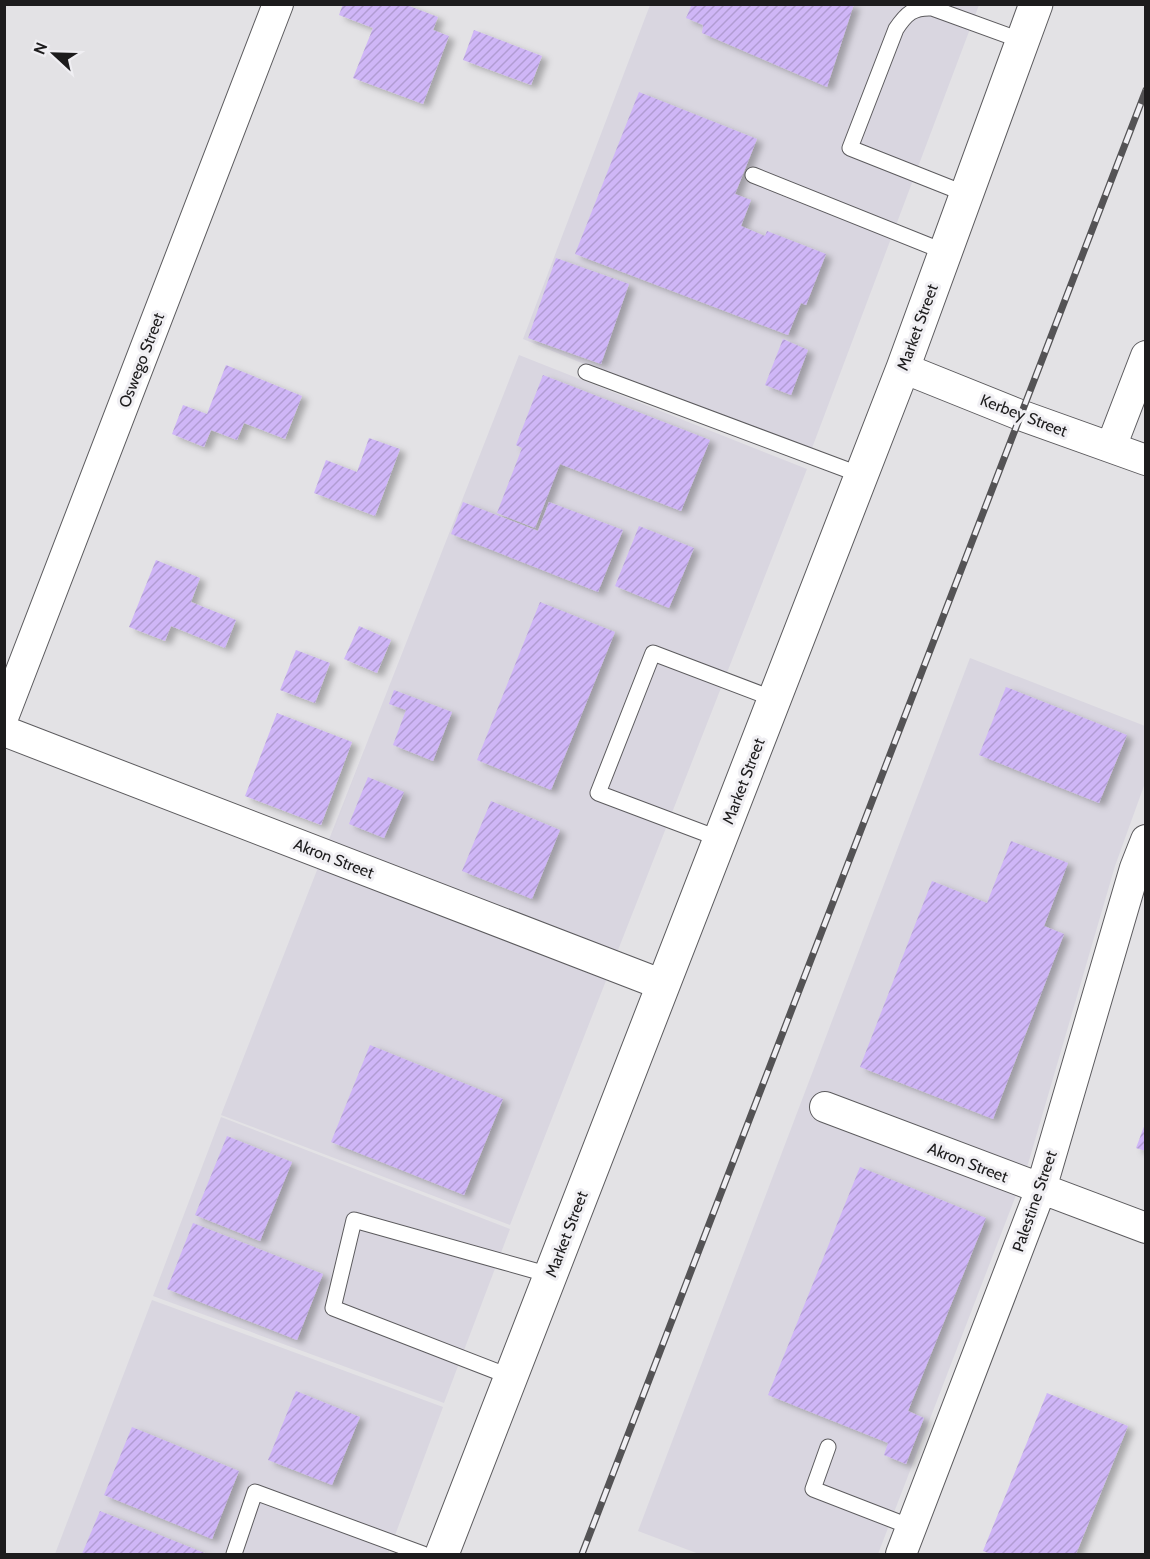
<svg xmlns="http://www.w3.org/2000/svg" width="1150" height="1559" viewBox="0 0 1150 1559" font-family="Cabin,sans-serif">
<style>
.built{fill:#d9d6e0}
.building{fill:url(#building-hatch);filter:url(#shadow)}
.lines{fill:none;stroke-linecap:round;stroke-linejoin:round}
.service-casing{stroke:#5c5b5e;stroke-width:17}
.minor-casing{stroke:#5c5b5e;stroke-width:32}
.secondary-casing{stroke:#5c5b5e;stroke-width:35}
.service{stroke:#fff;stroke-width:15}
.minor{stroke:#fff;stroke-width:30}
.secondary{stroke:#fff;stroke-width:33}
.rail-casing{stroke:#545355;stroke-width:7}
.rail{stroke:#f0eff3;stroke-width:4.5;stroke-dasharray:14;stroke-linecap:butt}
.labels{text-anchor:middle;stroke-width:6;stroke-linejoin:round;paint-order:stroke}
.street-label{font-size:16px;fill:#1d1c1d;stroke:#f0eff3}
</style>
<defs>
<pattern id="building-hatch" width="6" height="6" patternUnits="userSpaceOnUse" patternTransform="scale(1.5)"><rect width="6" height="6" fill="#cfb6f7"/><path d="M-1 1l2-2M0 6l6-6M5 7l2-2" fill="none" stroke="#b19cd3"/></pattern>
<filter id="shadow"><feDropShadow dx="6" dy="4" stdDeviation="3" flood-color="#0004"/></filter>
</defs>
<rect width="100%" height="100%" fill="#e3e2e5"/>
<path class="built" d="M650,5H979L809,456L523,339Z
M519,355L807,469L510,1225L221,1115Z
M970,658L1145,726V783L1115,866L1028,1164L878,1554H699L638,1531Z
M221,1117L510,1229L444,1403L153,1296Z
M152,1300L443,1407L388,1554H55Z"/>
<path class="building" d="M343,4H404L438,17L433,30L449,36L423,104L353,78L373,28L339,15Z
M692,4L711,5L854,4L827,87L702,33L703,25L686,18Z
M474,30L542,56L531,85L463,60Z
M639,92L757,139L735,194L751,200L741,226L765,236L767,231L826,254L806,305L801,303L788,335L575,254Z
M556,258L629,284L601,364L528,338Z
M783,339L808,350L791,395L765,385Z
M226,365L302,396L285,439L244,423L237,440L211,430L204,447L172,434L183,405L207,414Z
M543,375L710,440L681,511L560,464L535,528L497,513L522,448L516,445Z
M369,438L400,449L375,516L314,493L326,460L357,472Z
M463,502L538,531L549,502L623,530L598,592L451,534Z
M639,526L694,548L669,608L615,586Z
M156,560L200,578L191,602L236,620L225,648L171,626L165,641L129,627Z
M540,602L615,632L551,790L477,760Z
M359,626L391,640L377,673L344,659Z
M296,650L330,663L315,703L280,690Z
M1006,687L1127,735L1099,803L979,755Z
M394,690L452,712L433,761L393,745L406,710L389,704Z
M277,713L352,742L321,825L245,796Z
M368,777L404,792L384,838L349,824Z
M491,801L560,830L532,899L462,871Z
M1011,841L1068,863L1044,926L1064,934L993,1119L860,1067L932,881L987,903Z
M370,1045L503,1099L464,1195L331,1142Z
M1145,1124H1146V1151L1136,1148Z
M227,1136L292,1162L260,1241L195,1215Z
M860,1167L986,1218L908,1411L924,1418L906,1464L884,1455L888,1443L768,1395Z
M193,1223L323,1274L297,1340L167,1289Z
M296,1391L360,1417L332,1485L268,1460Z
M1047,1393L1128,1426L1076,1554H991L983,1551Z
M132,1427L239,1471L212,1539L104,1495Z
M100,1511L207,1554H82Z"/>
<g class="lines">
<g class="service-casing">
<path id="service" d="M753,175L945,252
M966,194L850,148L896,29C906,14 913,7 932,8L1023,41
M586,372L861,475
M720,839L598,793L653,653L774,699
M511,1377L333,1308L354,1220L550,1275
M828,1447L813,1489L911,1527
M234,1554L255,1492L423,1554"/>
</g>
<g class="minor-casing">
<path id="minor" d="M903,368L1020,415L1146,460
M1111,447L1146,356
M4,715L278,4
M4,731L663,985
M825,1107L1146,1228
M901,1554L1041,1189L1135,868L1146,840"/>
</g>
<g class="secondary-casing">
<path id="secondary" d="M442,1554L903,368L1036,4"/>
</g>
<use href="#service" class="service"/>
<use href="#minor" class="minor"/>
<use href="#secondary" class="secondary"/>
<g class="rail-casing">
<path id="rail" d="M582,1554L1146,90"/>
</g>
<use href="#rail" class="rail"/>
</g>
<g class="labels">
<g class="street-label">
<text transform="translate(917 327) rotate(-70)" y="6">Market Street</text>
<text transform="translate(141 360) rotate(-69)" y="6">Oswego Street</text>
<text transform="translate(1024 415) rotate(21)" y="6">Kerbey Street</text>
<text transform="translate(743 781) rotate(-69)" y="6">Market Street</text>
<text transform="translate(334 858) rotate(21)" y="6">Akron Street</text>
<text transform="translate(968 1162) rotate(21)" y="6">Akron Street</text>
<text transform="translate(1034 1201) rotate(-71)" y="6">Palestine Street</text>
<text transform="translate(566 1234) rotate(-69)" y="6">Market Street</text>
</g>
</g>
<rect width="1150" height="1559" fill="none" stroke="#1d1c1d" stroke-width="12"/>
<g transform="translate(54 54) rotate(292)" stroke="#f0eff3" stroke-width="4.5" paint-order="stroke">
<path d="M0-4.5L10 22L0 15L-10 22Z" fill="#1d1c1d"/>
<text y="-9" font-size="16" font-weight="bold" text-anchor="middle" fill="#1d1c1d">N</text>
</g>
</svg>
